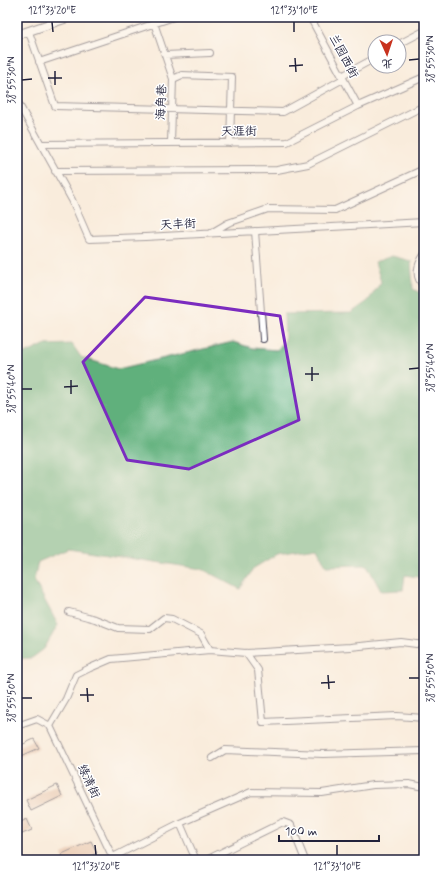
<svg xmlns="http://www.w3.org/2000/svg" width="441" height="877" viewBox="0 0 441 877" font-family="Mynerve,'LXGW WenKai TC',sans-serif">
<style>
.forest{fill:#60b07c;stroke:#41695c}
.building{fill:#ddaf92}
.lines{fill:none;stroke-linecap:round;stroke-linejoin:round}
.minor-casing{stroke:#424053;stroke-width:8}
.tertiary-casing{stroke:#424053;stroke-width:10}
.minor{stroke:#fff;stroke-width:6}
.tertiary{stroke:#fff;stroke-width:8}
.marked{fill:none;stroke:#7b2cbf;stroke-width:3;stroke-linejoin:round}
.ticks{fill:none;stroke:#22223b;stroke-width:1.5}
.labels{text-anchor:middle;stroke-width:3;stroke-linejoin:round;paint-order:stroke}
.street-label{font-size:12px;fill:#22223b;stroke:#fff}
.neatline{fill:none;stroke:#22223b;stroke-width:1.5}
.ticks-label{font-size:10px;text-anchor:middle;fill:#22223b}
</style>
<rect width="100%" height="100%" fill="#fff"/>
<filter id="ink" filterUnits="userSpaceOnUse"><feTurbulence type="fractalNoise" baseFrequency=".025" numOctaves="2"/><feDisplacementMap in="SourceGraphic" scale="8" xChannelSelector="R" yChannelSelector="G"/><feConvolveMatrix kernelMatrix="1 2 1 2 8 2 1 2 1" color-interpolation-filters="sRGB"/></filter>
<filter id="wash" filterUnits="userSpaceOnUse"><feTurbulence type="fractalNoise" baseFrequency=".012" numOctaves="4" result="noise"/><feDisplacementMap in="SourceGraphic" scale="16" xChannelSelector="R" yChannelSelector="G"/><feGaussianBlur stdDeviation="0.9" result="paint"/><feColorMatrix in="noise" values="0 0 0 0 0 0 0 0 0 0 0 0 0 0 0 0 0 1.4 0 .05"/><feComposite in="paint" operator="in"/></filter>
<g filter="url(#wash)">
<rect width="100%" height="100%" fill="#f9ecdc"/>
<path class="forest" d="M392,256L411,261L413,289L424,295V578L405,575L403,590L381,591L367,565L326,566L317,548L277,554L254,568L240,589L202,569L68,549L38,562L34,580L58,625L44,649L32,658L17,659V353L25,354L44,345L72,344L81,357L118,369L233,342L252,348L277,350L285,341L284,314L351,313L368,301L381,282L375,262Z"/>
<g id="blocks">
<path class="building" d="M34,739L39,748L17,758V747Z
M57,785L62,796L31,811L26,800Z
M27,819L32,830L17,836V824Z
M91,841L97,853L81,860H64L62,854Z"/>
</g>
</g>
<g filter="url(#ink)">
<use href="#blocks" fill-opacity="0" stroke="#424053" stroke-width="1"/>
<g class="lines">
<g class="minor-casing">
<path id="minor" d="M152,17L173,79L171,143
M310,17L358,106
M29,32L55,106L283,112L343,79
M399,44L424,31
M165,55L210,53
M39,62L174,17
M342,76L375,58
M173,79L182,75L232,77L230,143
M17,101L72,200L89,239L145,237L424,222
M41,144L287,142L358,106L424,77
M55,171L277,170L308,164L424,106
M255,231L263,339
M211,233L228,223L268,209L335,210L424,169
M424,255C417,265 414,277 424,286
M69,612L95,619L118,628L150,629L164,618L172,619L201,634L210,650
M246,653L258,670L263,722L397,716L424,718
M17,726L37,719L50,726L114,860
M50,726L66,699L76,675L90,668L111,659L210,650L246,653L350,647L401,642L424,645
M212,758L225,750L323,754L424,751
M180,823L196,860
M113,857L180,823L251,792L322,793L373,785L409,784L424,787
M206,860L283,822L291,825L305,860"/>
</g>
<g class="tertiary-casing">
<path id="tertiary" d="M17,35L70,17"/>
</g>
<use href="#minor" class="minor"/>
<use href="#tertiary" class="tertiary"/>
</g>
</g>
<path d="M0 0H441V877H0ZM145,297L280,316L299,420L189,469L127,460L83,362Z" fill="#f9ecdc" fill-opacity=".55" fill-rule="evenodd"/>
<path class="marked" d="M145,297L280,316L299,420L189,469L127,460L83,362Z"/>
<path class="ticks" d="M52,22L53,32M294,22V32M295,58L296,72M409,60L419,59M289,66L303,65M55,71V85M48,78H62M22,80L32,79M312,367V381M409,369L419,368M305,374H319M71,380V394M64,387L78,386M22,389H32M328,675L329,689M409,678H419M321,683L335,682M87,688L88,702M80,695H94M22,698H32M95,845L96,855M337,845V855"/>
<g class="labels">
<g class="street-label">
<text transform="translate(344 56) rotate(62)" y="4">兰园西街</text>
<text transform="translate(161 102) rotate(-88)" y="4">海角巷</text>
<text transform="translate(239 131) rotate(-1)" y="4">天涯街</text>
<text transform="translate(178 224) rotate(-3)" y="4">天丰街</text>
<text transform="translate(89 781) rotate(65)" y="4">绿清街</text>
</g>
</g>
<rect width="441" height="877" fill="none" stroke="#fff" stroke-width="44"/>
<g transform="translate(387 54) rotate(177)"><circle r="19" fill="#ffffff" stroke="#a7a7b1"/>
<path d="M0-3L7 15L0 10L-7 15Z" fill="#c8321e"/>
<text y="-6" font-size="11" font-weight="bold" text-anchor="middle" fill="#22223b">北</text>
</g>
<path d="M279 835v6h100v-6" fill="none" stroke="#22223b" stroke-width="2"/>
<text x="285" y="835" font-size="12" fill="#22223b" stroke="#ffffff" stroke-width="3" paint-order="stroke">100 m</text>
<rect x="22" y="22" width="397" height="833" class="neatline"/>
<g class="ticks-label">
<text x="52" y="14">121°33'20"E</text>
<text x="294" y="14">121°33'10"E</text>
<text transform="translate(430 59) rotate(-90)" y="4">38°55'30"N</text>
<text transform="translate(11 80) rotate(-90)" y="4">38°55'30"N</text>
<text transform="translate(430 368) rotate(-90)" y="4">38°55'40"N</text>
<text transform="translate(11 389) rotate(-90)" y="4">38°55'40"N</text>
<text transform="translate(430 678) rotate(-90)" y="4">38°55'50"N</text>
<text transform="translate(11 698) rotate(-90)" y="4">38°55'50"N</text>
<text x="96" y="870">121°33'20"E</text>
<text x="337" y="870">121°33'10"E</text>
</g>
</svg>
